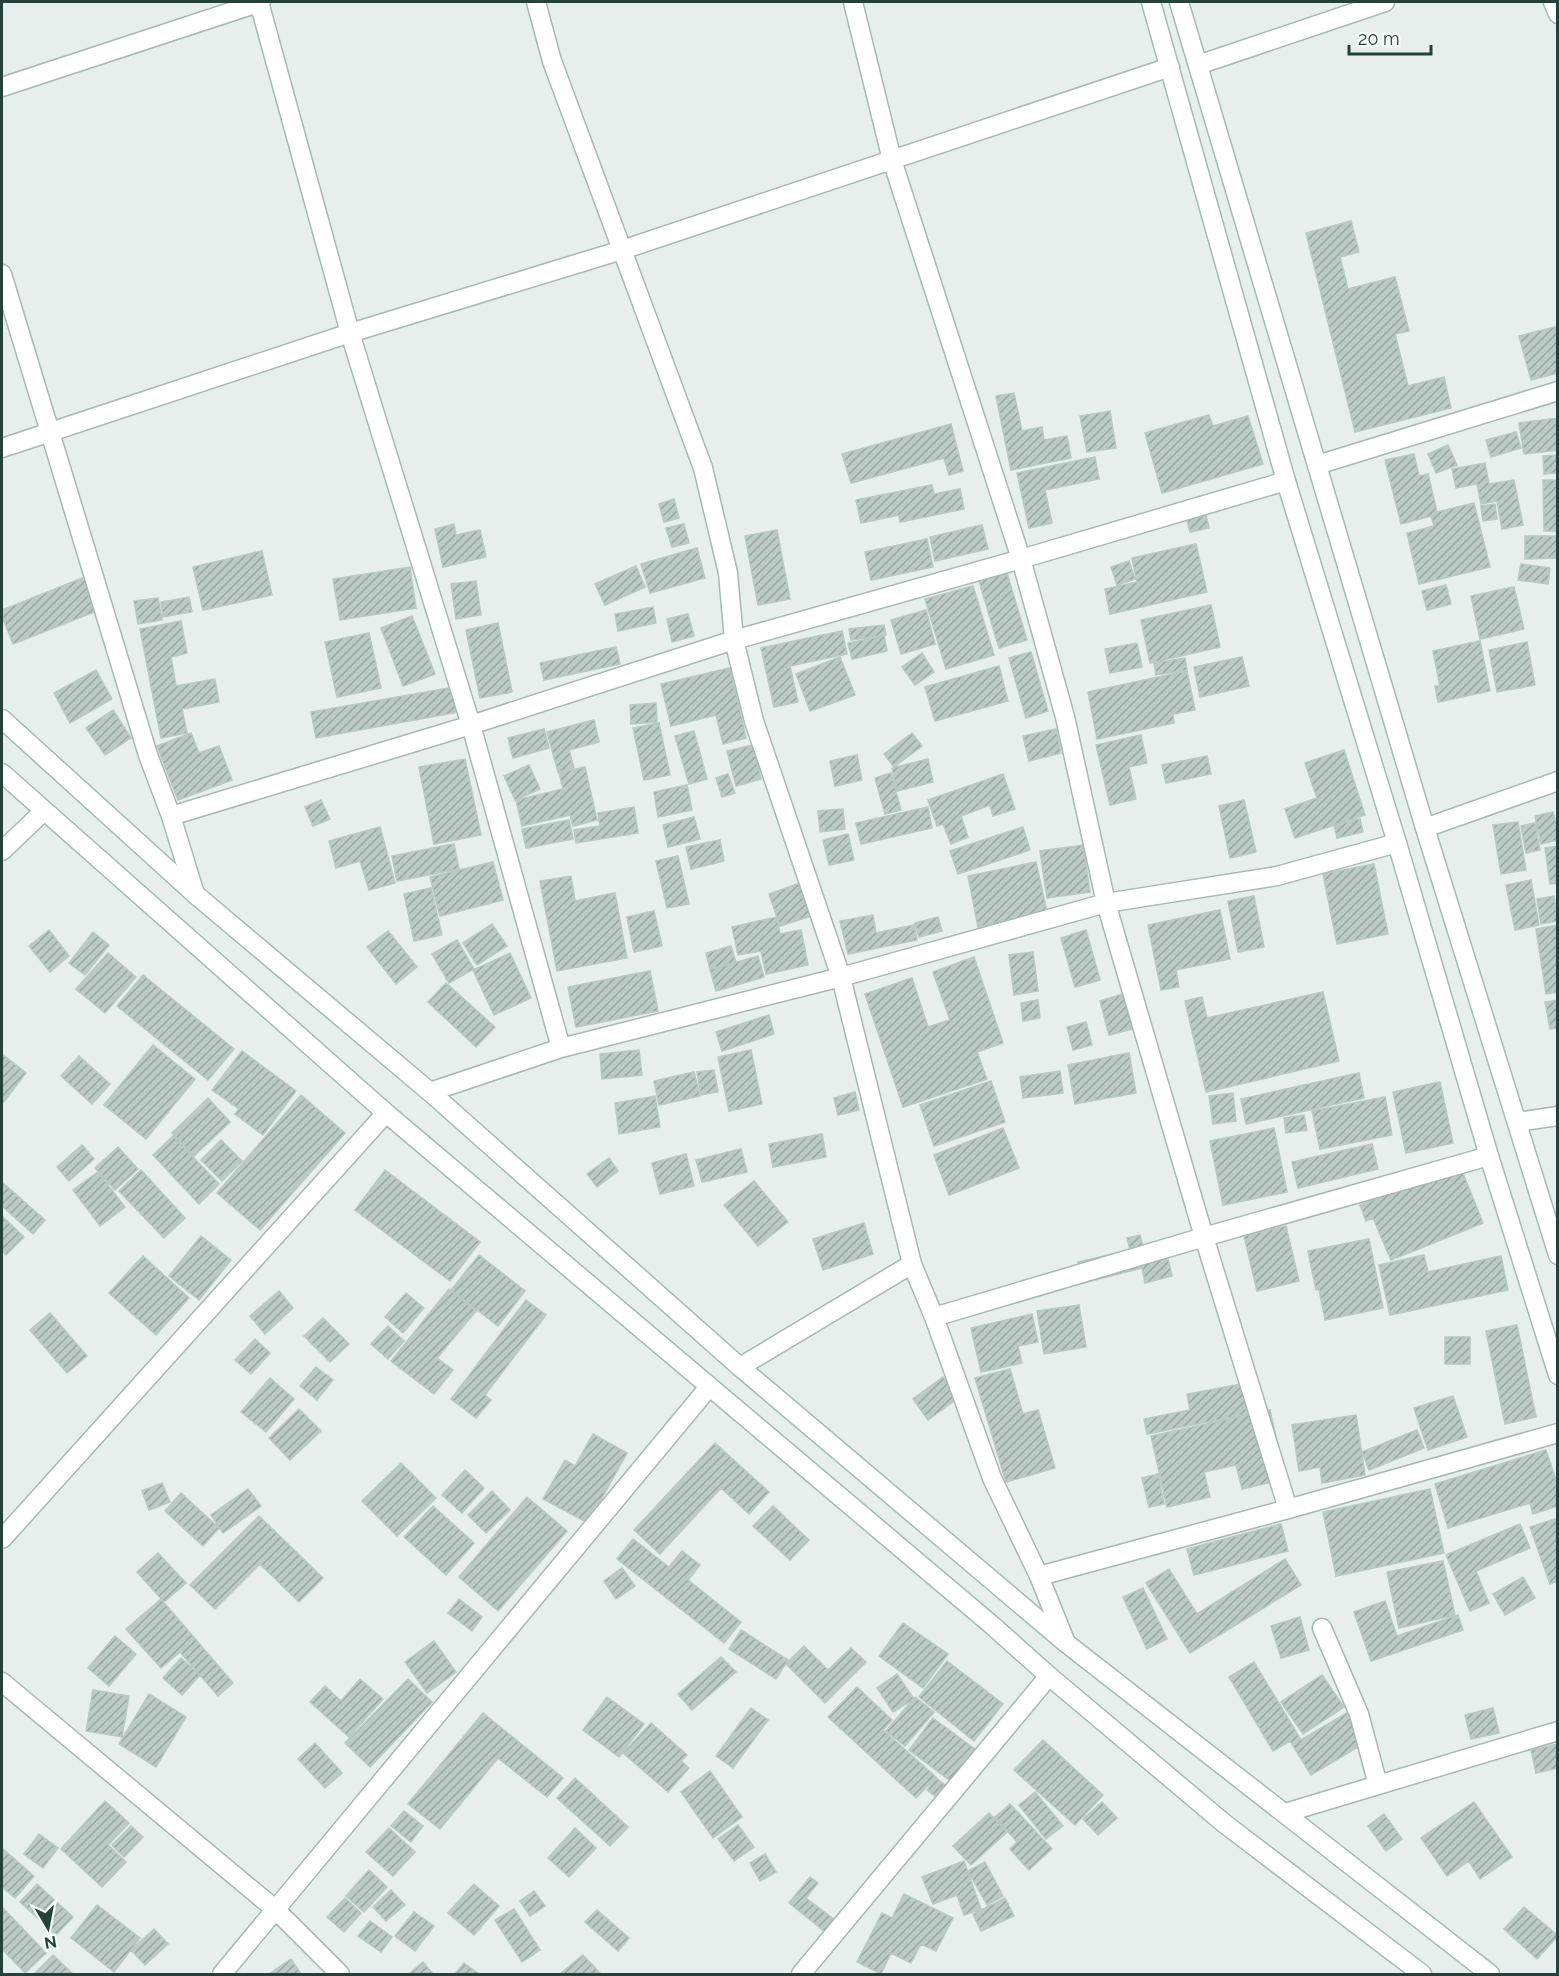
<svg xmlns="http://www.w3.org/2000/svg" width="1559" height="1976" viewBox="0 0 1559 1976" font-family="Raleway,sans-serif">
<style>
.building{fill:url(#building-hatch);stroke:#b8c9c2;stroke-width:1.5}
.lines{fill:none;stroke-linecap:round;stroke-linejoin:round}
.street-casing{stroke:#a8b8b2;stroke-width:21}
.secondary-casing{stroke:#a4bbb3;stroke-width:21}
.street{stroke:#fff;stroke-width:18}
.secondary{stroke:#fff;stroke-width:18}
</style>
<defs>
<pattern id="building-hatch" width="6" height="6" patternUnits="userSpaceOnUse" patternTransform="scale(1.5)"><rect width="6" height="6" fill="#bbcac4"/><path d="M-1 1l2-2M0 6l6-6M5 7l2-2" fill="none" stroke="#98a6a0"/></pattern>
</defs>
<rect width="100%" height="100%" fill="#e6efeb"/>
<path class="building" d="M1351,221L1359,252L1340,257L1348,289L1395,277L1409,331L1395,334L1408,386L1444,377L1451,408L1355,432L1306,233Z
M1558,326V373L1531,380L1519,336Z
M1014,393L1022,431L1042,427L1044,440L1067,436L1071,458L1011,470L996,396Z
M1110,411L1116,448L1087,452L1080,416Z
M1209,415L1213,426L1248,416L1263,464L1162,493L1145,433Z
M1558,418V450L1524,454L1519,423Z
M951,424L963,471L949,475L944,458L851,483L842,454Z
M1516,432L1521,448L1491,457L1486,440Z
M1448,445L1457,465L1436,473L1428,454Z
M1414,454L1419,476L1428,474L1437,512L1474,503L1490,567L1419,584L1407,533L1434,526L1431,516L1401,524L1385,460Z
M1558,455V473L1544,474L1543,456Z
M1095,457L1099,479L1045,490L1052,523L1029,528L1017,473Z
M1485,463L1489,484L1514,480L1523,525L1502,529L1497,501L1481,504L1477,484L1456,488L1452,469Z
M1543,480H1558V531H1544Z
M932,485L934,494L960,489L964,509L900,522L899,515L861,523L856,500Z
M674,499L679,518L664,522L659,504Z
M1495,504L1497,519L1483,521L1481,506Z
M1206,515L1209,528L1190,532L1187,520Z
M454,524L456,535L480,530L486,557L443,567L435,529Z
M684,524L689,543L672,547L666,528Z
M982,525L988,549L935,561L930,537Z
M777,530L790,599L758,605L745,536Z
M1525,536H1558V558L1525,559Z
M927,539L933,567L871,580L865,552Z
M1196,544L1207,592L1110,614L1105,589L1137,582L1132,558Z
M697,548L705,578L650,593L641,564Z
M262,551L272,595L203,610L193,567Z
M1129,561L1135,579L1117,585L1111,567Z
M1521,564L1550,568L1548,584L1518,580Z
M636,566L645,587L605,605L595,584Z
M410,567L416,608L340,620L333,579Z
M1007,573L1027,640L999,648L979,581Z
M85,577L99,610L13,644L2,616V610Z
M476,581L481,615L456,619L451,584Z
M1446,585L1451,604L1427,610L1422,591Z
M973,586L994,655L946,669L925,599Z
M1514,587L1524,629L1480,639L1471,596Z
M189,597L192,612L163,617L161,602Z
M158,598L162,620L138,624L134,601Z
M1211,605L1220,647L1150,663L1141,620Z
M653,607L656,623L618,631L615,614Z
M926,610L935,644L901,654L891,620Z
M688,614L694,636L672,642L667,619Z
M412,616L435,674L403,686L381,628Z
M181,621L187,653L171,657L176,686L215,679L219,702L182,709L187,733L161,738L140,629Z
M498,623L512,692L480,698L466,630Z
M884,625L886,635L851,640L849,629Z
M842,631L847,654L790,666L798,702L774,707L761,648Z
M369,633L381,688L337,697L325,642Z
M884,636L887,651L852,659L848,643Z
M1480,641L1490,691L1438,702L1435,686H1440L1433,651Z
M1527,642L1535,685L1497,692L1489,650Z
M1137,643L1142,667L1110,673L1105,649Z
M616,647L620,664L544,680L540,663Z
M1031,652L1048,711L1026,718L1009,658Z
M922,653L934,672L915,685L902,667Z
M840,657L855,695L810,711L796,674Z
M1242,657L1249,686L1200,697L1194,667Z
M1185,658L1187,670L1156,675L1154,663Z
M999,666L1008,701L935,721L925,687Z
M730,668L746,738L723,744L716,715L671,726L661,684Z
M96,670L112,699L70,723L54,693Z
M1187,671L1195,710L1173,714L1174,723L1097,739L1088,692Z
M454,687L459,712L316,738L311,712Z
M656,703L657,722L631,724L630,705Z
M113,710L131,738L105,755L86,728Z
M594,720L599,742L569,750L574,768L558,772L547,732Z
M659,723L670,775L644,780L633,728Z
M544,729L549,748L513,758L508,738Z
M1056,729L1061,753L1029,761L1023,736Z
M694,731L707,779L689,784L675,736Z
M191,733L199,753L219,746L232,780L178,800L157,746Z
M912,733L922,746L894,767L884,754Z
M1141,735L1147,763L1129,767L1136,799L1110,805L1096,745Z
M753,745L761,779L736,786L727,751Z
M1344,750L1365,815L1295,838L1285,809L1317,798L1305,763Z
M857,755L862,780L835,786L830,761Z
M1207,756L1211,774L1166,783L1162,765Z
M465,759L481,835L434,844L419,767Z
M928,759L933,782L897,791L892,768Z
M529,765L540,789L515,800L504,776Z
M585,767L597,820L573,826L570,815L522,826L516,800L563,789L559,773Z
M891,773L901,810L885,814L875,778Z
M728,774L735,793L722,797L716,778Z
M1003,774L1015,809L993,816L990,805L961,816L968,837L951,844L943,824L937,826L928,800Z
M687,785L692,810L658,817L654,792Z
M321,800L330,819L313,826L305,807Z
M1244,800L1256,852L1230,858L1219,806Z
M634,807L638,833L576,843L574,830L600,826L598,813Z
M928,807L932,828L861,844L856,823Z
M843,809L845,829L820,832L818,811Z
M1553,812L1558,831V840L1541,844L1535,816Z
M694,817L700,839L668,847L663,825Z
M1360,819L1363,832L1337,838L1334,825Z
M569,820L573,839L526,848L522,829Z
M1518,822L1526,870L1501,874L1493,825Z
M1535,823L1540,850L1526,853L1521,826Z
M380,827L395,883L369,890L360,861L336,868L329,841Z
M1023,827L1030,850L958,874L950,851Z
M848,834L854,860L829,865L823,840Z
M720,840L724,861L691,869L686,847Z
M454,844L459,869L397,881L392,856Z
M1083,845L1090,892L1047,898L1040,851Z
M1558,846V883L1550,884L1545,848Z
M678,856L689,904L667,908L656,861Z
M493,862L503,900L440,916L430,877Z
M1036,862L1047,912L978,927L968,876Z
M1374,864L1388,934L1337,944L1323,874Z
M571,876L575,901L615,893L627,958L557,971L540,881Z
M1531,880L1539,925L1515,930L1506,885Z
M800,883L811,916L780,926L769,894Z
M431,888L442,935L414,941L404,894Z
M1254,896L1264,947L1238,952L1228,901Z
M1554,896L1558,921L1541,924L1537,899Z
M1220,910L1230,959L1176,970L1179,987L1161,990L1148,925Z
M654,911L662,946L634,952L627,917Z
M873,915L876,933L914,925L917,940L848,954L840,921Z
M777,917L780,934L801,930L808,965L766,974L761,951L738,955L732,927Z
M938,917L942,931L919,937L915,923Z
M492,924L507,946L477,965L463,943Z
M1558,925V992L1546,994L1536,929Z
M49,930L69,956L50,972L29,946Z
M1086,930L1100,980L1075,987L1061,938Z
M388,931L417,967L396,984L367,947Z
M93,932L109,945L85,975L69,963Z
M457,940L474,969L449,983L432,954Z
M731,946L736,962L710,969L706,953Z
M1033,952L1038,991L1014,995L1009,955Z
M108,953L136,977L105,1013L76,989Z
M510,953L531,998L494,1015L473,970Z
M758,956L764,977L716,991L710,970Z
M974,957L1003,1043L977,1052L987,1079L903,1107L865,994L912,978L928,1027L950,1020L933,972Z
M650,971L658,1011L576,1027L568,987Z
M143,975L234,1049L208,1080L117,1006Z
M446,983L495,1027L476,1047L428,1002Z
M1323,992L1339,1061L1206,1092L1185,1001L1202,997L1207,1018Z
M1123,994L1133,1029L1109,1035L1100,1001Z
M1038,1000L1040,1018L1023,1021L1021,1003Z
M1558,1000V1028L1550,1029L1545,1002Z
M769,1015L774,1034L722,1051L716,1032Z
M1086,1022L1092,1045L1073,1050L1067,1027Z
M153,1045L195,1079L146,1139L104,1105Z
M639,1050L642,1075L602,1079L600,1054Z
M751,1050L762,1104L729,1111L718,1057Z
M242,1051L296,1091L263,1135L235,1114L239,1109L212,1090Z
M1129,1053L1136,1093L1075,1104L1068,1065Z
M2,1054L26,1073L2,1104Z
M79,1056L110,1084L92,1104L61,1076Z
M714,1070L718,1092L701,1095L697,1072Z
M1060,1071L1063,1093L1023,1098L1020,1077Z
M694,1072L700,1096L659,1105L654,1081Z
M1359,1073L1364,1098L1246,1124L1241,1099Z
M991,1081L1005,1122L934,1146L920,1105Z
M1440,1082L1453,1143L1406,1153L1393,1092Z
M855,1092L859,1110L838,1115L834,1098Z
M1233,1093L1236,1121L1213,1124L1209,1096Z
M301,1095L345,1133L260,1230L217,1193Z
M655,1096L660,1127L619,1134L615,1103Z
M1385,1097L1392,1135L1320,1149L1312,1111Z
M208,1098L230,1122L194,1156L172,1133Z
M1304,1115L1307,1130L1286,1133L1284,1118Z
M1003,1128L1019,1168L949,1195L934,1155Z
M1274,1128L1287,1192L1223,1205L1210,1141Z
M822,1134L826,1157L773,1167L769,1144Z
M173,1136L219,1184L199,1204L153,1155Z
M221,1140L242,1161L222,1181L201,1160Z
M1372,1144L1378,1169L1298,1188L1292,1162Z
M82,1145L94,1159L69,1181L57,1167Z
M118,1147L138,1169L115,1190L95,1168Z
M741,1149L747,1172L702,1182L696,1160Z
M686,1154L694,1186L660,1194L652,1163Z
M609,1158L618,1171L597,1187L587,1174Z
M1460,1166L1483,1223L1391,1260L1373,1218L1366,1221L1360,1205Z
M141,1170L185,1218L164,1238L119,1191Z
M385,1170L480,1242L450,1281L355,1210Z
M98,1172L125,1207L100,1226L73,1190Z
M754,1181L788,1222L758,1246L724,1205Z
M2,1182L45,1220L33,1234L2,1206Z
M2,1216L24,1237L6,1255L2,1251Z
M864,1223L873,1254L823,1270L813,1239Z
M1286,1226L1299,1281L1257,1291L1244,1236Z
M1140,1235L1145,1255L1166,1250L1172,1276L1145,1283L1142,1268L1083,1283L1078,1262L1130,1250L1127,1238Z
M201,1236L231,1260L199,1300L169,1276Z
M1369,1239L1383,1308L1325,1320L1319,1289L1316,1290L1308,1251Z
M479,1255L525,1291L498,1326L451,1290Z
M1424,1255L1428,1272L1501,1256L1508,1290L1390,1315L1379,1265Z
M143,1256L189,1298L156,1335L109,1293Z
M449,1289L476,1311L437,1358L453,1370L434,1394L391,1361Z
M279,1291L293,1308L265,1334L250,1316Z
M406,1293L424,1308L403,1333L385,1317Z
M526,1300L546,1315L485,1395L491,1400L476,1418L451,1399Z
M1079,1305L1086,1347L1044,1354L1037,1311Z
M50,1313L87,1356L67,1373L30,1330Z
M1032,1314L1038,1342L1018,1346L1022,1363L981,1372L971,1328Z
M323,1318L349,1344L330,1362L304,1336Z
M1517,1325L1536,1417L1505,1424L1486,1331Z
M388,1326L404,1341L388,1359L371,1344Z
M1445,1337H1470V1364H1445Z
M255,1339L270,1353L251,1374L235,1360Z
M316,1367L333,1380L317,1400L300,1386Z
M1010,1369L1023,1414L1038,1410L1055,1468L1006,1482L975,1378Z
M943,1377L958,1398L928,1420L913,1399Z
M270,1378L294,1399L266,1432L241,1412Z
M1241,1384L1247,1414L1147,1434L1144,1419L1190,1410L1187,1394Z
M1453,1396L1467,1437L1428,1450L1414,1408Z
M299,1409L321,1431L290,1460L269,1438Z
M1270,1410L1285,1479L1242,1489L1236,1465L1204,1472L1210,1497L1167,1507L1151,1436Z
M1356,1415L1365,1475L1322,1483L1320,1467L1299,1471L1292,1425Z
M1417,1430L1424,1448L1369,1470L1362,1452Z
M593,1434L627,1453L588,1523L543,1499L565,1460L575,1466Z
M715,1443L769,1492L749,1514L721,1488L660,1554L634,1530Z
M1546,1450L1558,1486V1506L1533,1514L1530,1503L1448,1528L1435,1484Z
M401,1463L436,1498L397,1536L362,1501Z
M465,1470L484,1488L462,1513L442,1495Z
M1158,1474L1164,1504L1149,1507L1142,1478Z
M162,1483L170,1502L149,1510L142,1491Z
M248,1489L261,1506L223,1533L211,1515Z
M1430,1489L1444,1553L1336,1576L1323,1512Z
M492,1491L510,1510L486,1533L468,1515Z
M181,1493L219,1528L203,1546L165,1511Z
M527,1497L567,1531L498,1611L459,1577Z
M433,1506L474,1543L446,1575L404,1537Z
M773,1506L809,1540L790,1560L753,1526Z
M259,1516L323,1578L299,1602L260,1564L215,1609L190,1585Z
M1558,1518V1581L1550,1584L1530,1527Z
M1281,1524L1288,1551L1194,1575L1187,1549Z
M1520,1524L1530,1548L1476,1571L1489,1603L1470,1611L1446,1555Z
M633,1539L669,1567L682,1551L700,1565L688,1580L741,1622L724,1643L617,1559Z
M158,1553L186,1583L164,1602L137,1572Z
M1285,1559L1301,1585L1190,1653L1146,1583L1169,1569L1197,1614Z
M1443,1561L1455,1615L1399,1628L1387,1572Z
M622,1568L635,1586L616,1599L604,1581Z
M1523,1577L1535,1598L1505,1615L1493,1594Z
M1143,1588L1167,1639L1147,1649L1123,1597Z
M161,1599L233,1683L218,1696L180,1652L161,1668L126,1629Z
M459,1599L482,1617L472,1631L448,1613Z
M1385,1601L1397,1636L1458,1615L1463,1630L1371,1661L1354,1612Z
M1300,1617L1309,1650L1281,1658L1271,1626Z
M903,1623L948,1654L923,1688L879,1656Z
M741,1630L788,1660L776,1679L729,1649Z
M115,1636L136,1654L109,1686L88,1668Z
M434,1641L456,1672L427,1693L405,1662Z
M804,1646L828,1670L851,1648L866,1662L825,1703L786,1664Z
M721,1657L736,1672L692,1710L678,1694Z
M181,1658L200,1675L182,1695L163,1678Z
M947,1661L1003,1704L974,1741L919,1697Z
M1254,1662L1301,1740L1350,1711L1368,1741L1311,1775L1290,1741L1273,1751L1229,1677Z
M897,1674L914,1699L893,1712L877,1688Z
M1322,1675L1344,1707L1303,1734L1281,1702Z
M360,1679L383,1699L349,1737L310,1702L325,1686L341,1701Z
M408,1679L432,1702L370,1767L345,1743Z
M857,1687L892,1720L883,1730L936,1777L916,1798L828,1717Z
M93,1690L129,1696L122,1737L86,1731Z
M149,1694L186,1717L156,1767L119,1744Z
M607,1697L644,1724L619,1757L583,1730Z
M915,1697L934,1712L905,1746L886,1731Z
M751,1708L768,1720L733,1768L716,1756Z
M1493,1708L1499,1733L1471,1739L1465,1715Z
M483,1713L563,1778L547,1797L498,1758L440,1829L408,1804Z
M933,1718L976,1750L952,1782L909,1750Z
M651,1723L687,1755L681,1761L689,1768L668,1792L623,1753Z
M1043,1740L1103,1795L1075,1825L1014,1770Z
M315,1743L342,1773L325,1788L298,1759Z
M1558,1744V1768L1536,1773L1531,1750Z
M710,1771L742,1817L713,1838L681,1792Z
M575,1778L628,1827L610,1846L557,1798Z
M936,1778L949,1788L940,1800L927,1790Z
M1035,1792L1063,1826L1046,1839L1019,1805Z
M105,1801L129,1823L108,1845L126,1862L102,1887L61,1849Z
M1102,1802L1117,1818L1098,1835L1083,1819Z
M1474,1802L1512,1857L1480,1879L1469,1861L1447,1876L1421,1838Z
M1010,1804L1052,1849L1029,1870L1010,1849L1017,1842L995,1817Z
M404,1811L423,1826L411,1842L391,1826Z
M989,1813L1007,1832L971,1865L953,1846Z
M1384,1814L1402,1839L1386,1851L1368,1826Z
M738,1825L754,1847L734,1861L718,1839Z
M131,1826L143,1837L124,1857L112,1845Z
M389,1828L415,1852L393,1876L366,1852Z
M575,1828L596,1848L569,1877L548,1858Z
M39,1834L58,1848L43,1868L24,1854Z
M2,1848L34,1876L15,1898L2,1887Z
M765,1854L776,1872L760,1881L750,1863Z
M964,1861L981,1909L964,1915L957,1895L933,1904L922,1877Z
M985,1862L1003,1896L987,1905L968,1871Z
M369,1870L387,1887L364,1912L346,1896Z
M810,1877L818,1883L806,1898L839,1923L829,1935L789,1903Z
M37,1884L73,1917L56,1935L20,1902Z
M474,1884L499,1906L474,1935L448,1913Z
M391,1890L405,1905L386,1921L373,1907Z
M534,1891L545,1906L530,1916L520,1901Z
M904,1894L953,1918L936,1951L921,1944L911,1963L891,1953L881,1974L857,1962L882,1913L892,1918Z
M345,1898L361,1913L344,1932L327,1917Z
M1005,1898L1014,1916L981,1931L973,1914Z
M97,1905L140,1938L114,1972L71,1938Z
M1524,1907L1558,1936L1537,1959L1504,1929Z
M3,1908L46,1953L25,1973L2,1949Z
M514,1909L540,1950L522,1962L495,1920Z
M597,1910L629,1938L618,1951L585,1922Z
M414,1912L434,1926L415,1951L395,1936Z
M370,1921L392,1937L381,1952L358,1936Z
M154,1929L168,1944L145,1965L131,1950Z
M53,1955L73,1974H34Z
M583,1955L601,1974H560Z
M291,1959L301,1974H269Z
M423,1962L433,1974H411L410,1973Z
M464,1963L479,1974H455Z"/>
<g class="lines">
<g class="street-casing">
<path id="street" d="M259,2L350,333L471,725L561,1048
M536,2L552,61L703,468L728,573L734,640L754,721L841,977L912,1264L934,1317L992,1478L1039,1576L1066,1643
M853,2L892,160L1021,559L1065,717L1106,903L1204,1237L1288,1509
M1553,2L1558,14
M1198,65L1385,2
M2,87L261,2
M2,274L148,755L171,816L195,894
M2,448L350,333L622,250L1170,67
M1317,465L1558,391
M171,816L471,725L734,640L1021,559L1286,481
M1425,828L1558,781
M2,851L44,811
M430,1092L561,1048L841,977L1106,903L1277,876L1397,843
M1517,1122L1558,1116
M934,1317L1204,1237L1489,1156
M740,1367L912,1264
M2,1539L386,1113
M1039,1576L1288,1509L1558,1433
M1322,1628L1359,1714L1378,1785
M2,1682L276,1910L340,1974
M1285,1813L1558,1731
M222,1974L709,1387
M801,1974L1049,1676"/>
</g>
<g class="secondary-casing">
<path id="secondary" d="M1151,2L1286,481L1397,843L1489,1156L1558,1375
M1179,2L1425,828L1558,1255
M2,719L195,894L430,1092L740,1367L1066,1643L1490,1974
M2,773L386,1113L993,1626L1049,1676L1225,1824L1422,1974"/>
</g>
<use href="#street" class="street"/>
<use href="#secondary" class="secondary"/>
</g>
<rect width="1559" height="1976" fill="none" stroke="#24423a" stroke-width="6"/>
<g transform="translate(48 1928) rotate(170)" stroke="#f7fbf9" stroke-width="4.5" paint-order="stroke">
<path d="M0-4.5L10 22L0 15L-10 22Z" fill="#24423a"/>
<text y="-9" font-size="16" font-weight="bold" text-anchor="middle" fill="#24423a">N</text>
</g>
<path d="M1349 45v9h82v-9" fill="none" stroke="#24423a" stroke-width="3"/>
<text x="1358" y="45" font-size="18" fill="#24423a" stroke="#f7fbf9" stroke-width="4.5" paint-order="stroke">20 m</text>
</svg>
